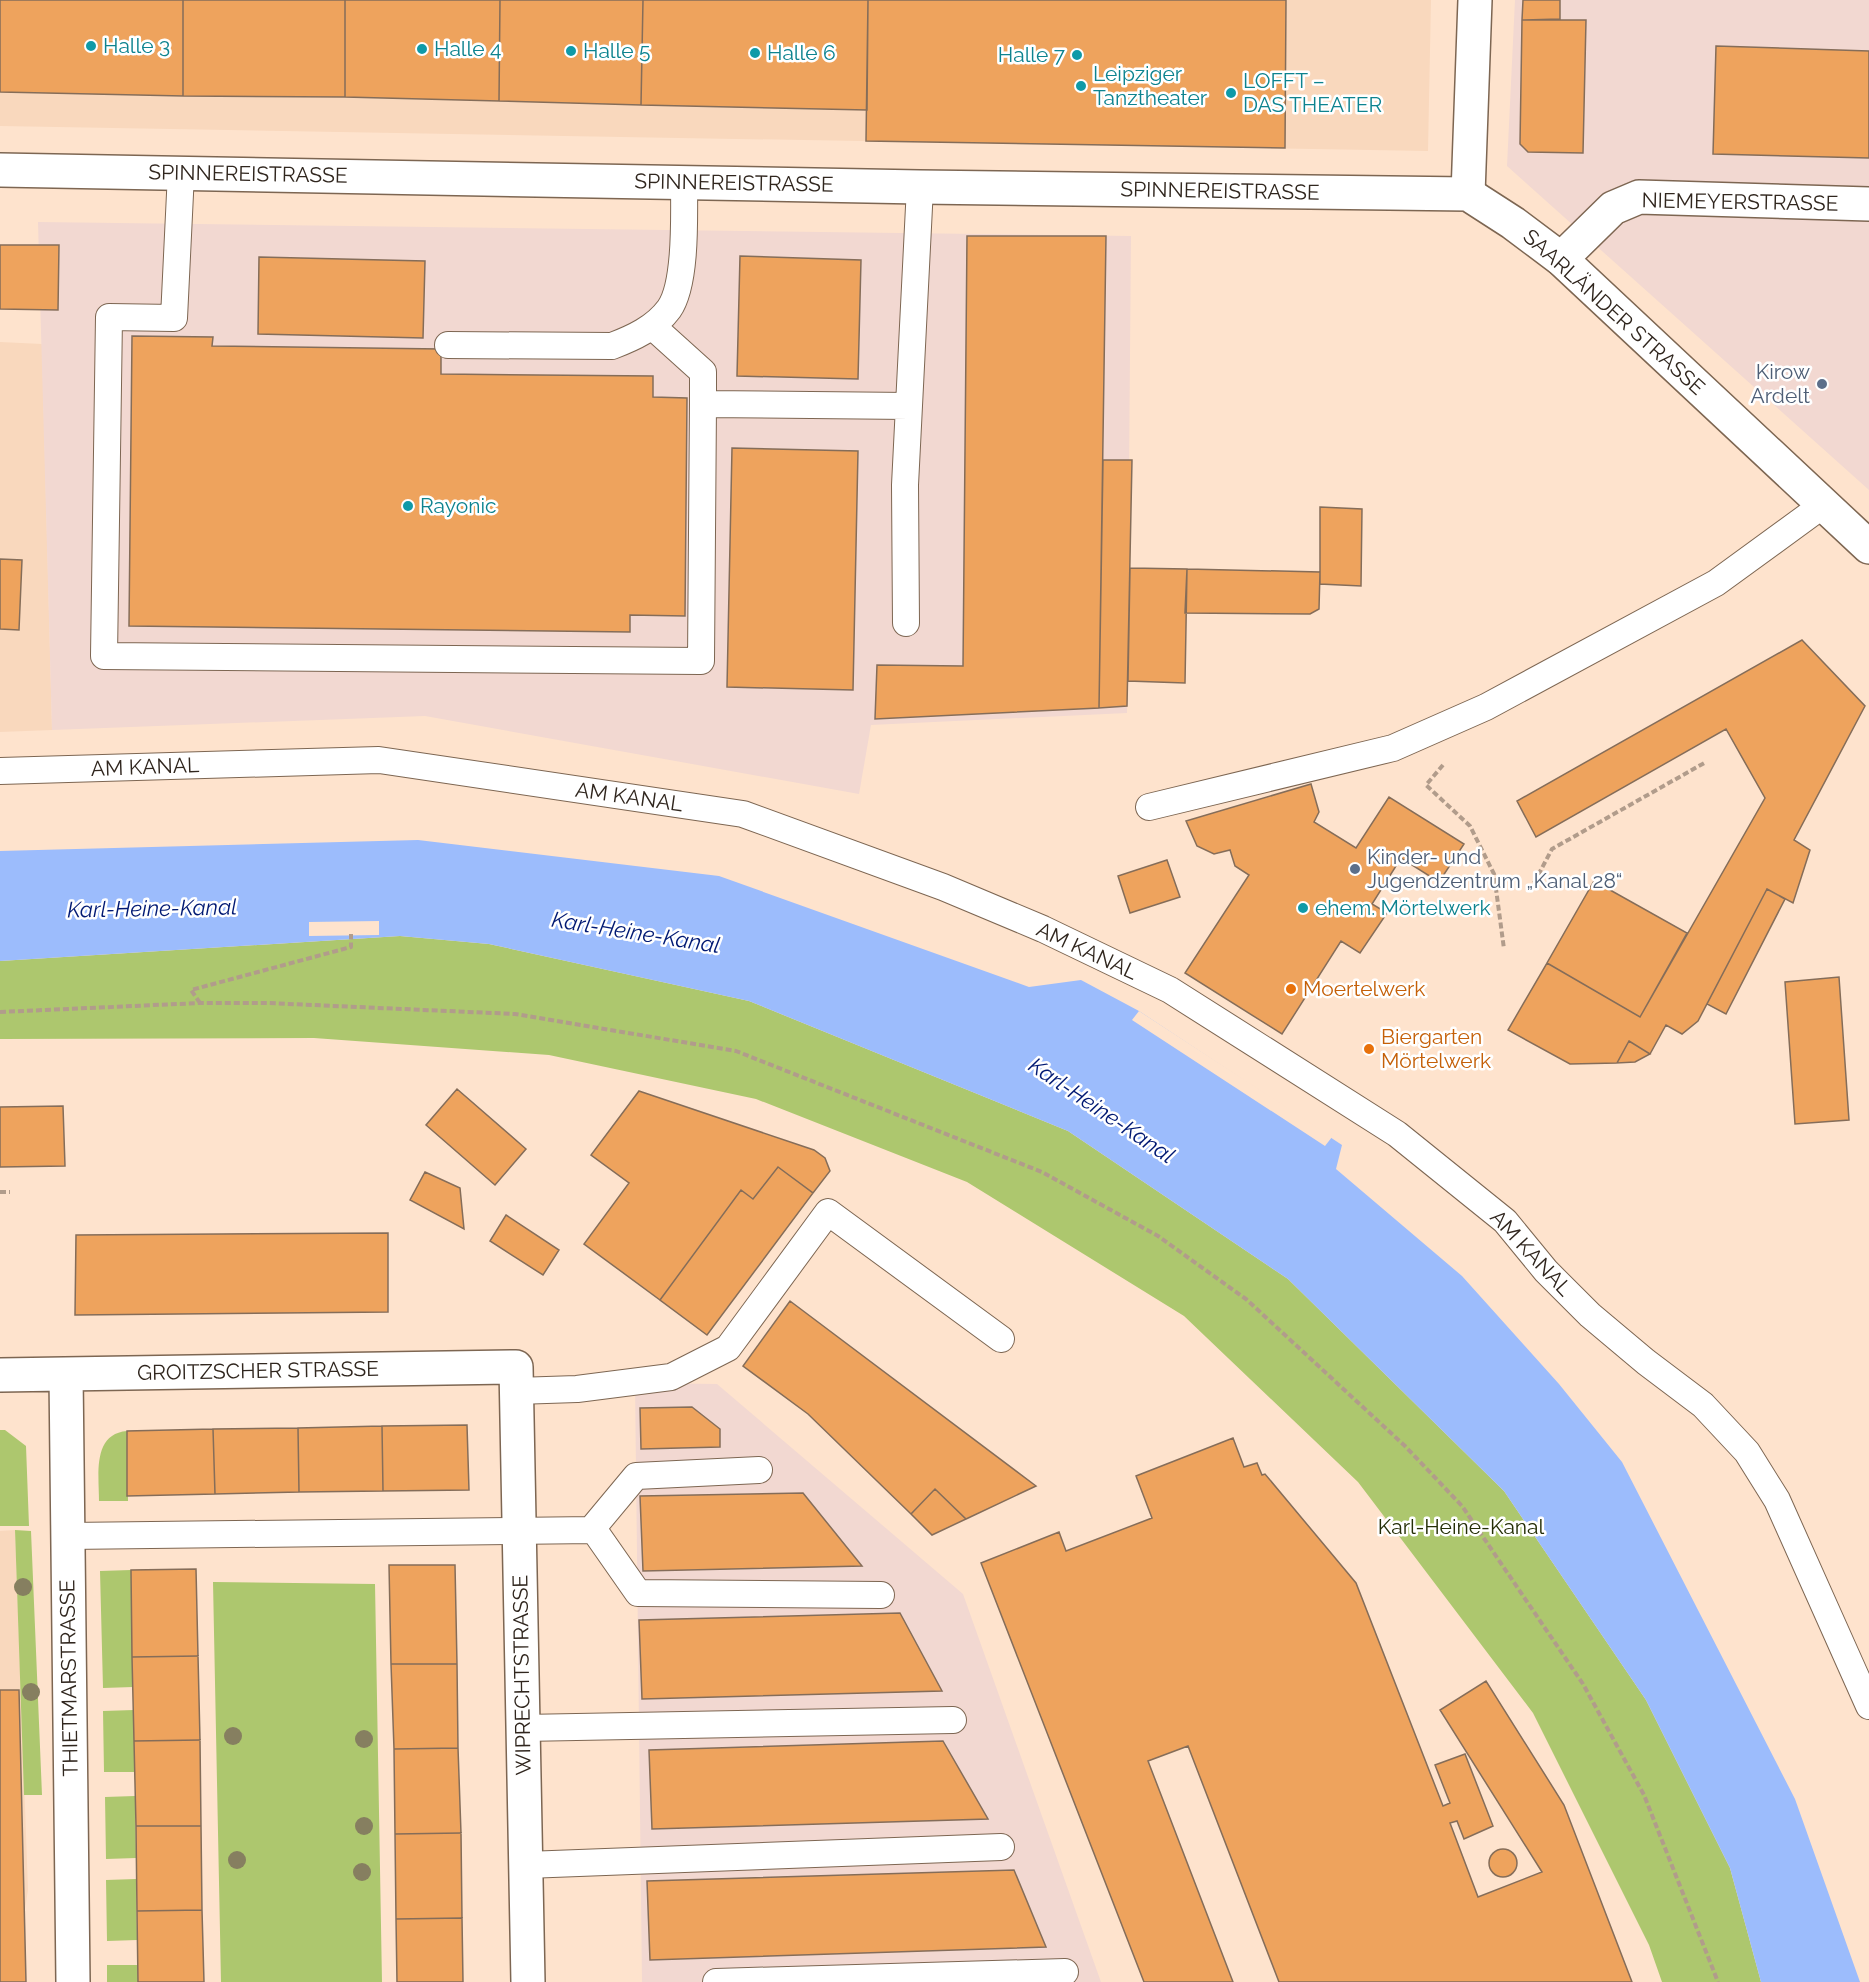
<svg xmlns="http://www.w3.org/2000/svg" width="1869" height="1982" viewBox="0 0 1869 1982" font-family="Raleway,sans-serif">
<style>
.built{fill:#f9d8bd}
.industrial{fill:#f2d8d1}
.green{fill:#adc76e}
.water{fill:#9cbcfc}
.pier{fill:#fee3cd}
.building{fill:#eea35d;stroke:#856d59;stroke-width:1.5}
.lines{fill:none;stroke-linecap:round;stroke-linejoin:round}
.service-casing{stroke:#7d6652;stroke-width:28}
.minor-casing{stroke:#7d6652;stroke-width:36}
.tertiary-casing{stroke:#7d6652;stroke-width:36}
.path{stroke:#b19c8b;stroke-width:4;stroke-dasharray:6 3;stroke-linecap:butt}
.service{stroke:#fff;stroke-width:26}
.minor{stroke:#fff;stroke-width:33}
.tertiary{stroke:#fff;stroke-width:33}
.tree{fill:#867f60}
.culture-dot{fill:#0f9aa8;stroke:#fff;stroke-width:2}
.service-dot{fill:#5c6f8a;stroke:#fff;stroke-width:2}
.food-dot{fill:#e8710a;stroke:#fff;stroke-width:2}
.labels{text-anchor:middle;stroke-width:5;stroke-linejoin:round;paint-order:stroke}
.culture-label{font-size:21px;fill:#0d838f;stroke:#fff;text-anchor:start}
.street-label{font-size:21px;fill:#30261e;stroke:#fff}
.service-label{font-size:21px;fill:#4e5e75;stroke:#fff;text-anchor:end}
.food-label{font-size:21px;fill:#c56008;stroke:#fff;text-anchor:start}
.park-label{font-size:21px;fill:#242e06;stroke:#fff}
.water-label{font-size:22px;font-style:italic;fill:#011973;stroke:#fff}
</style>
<rect width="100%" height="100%" fill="#fee3cd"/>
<path class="built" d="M0,0H1431L1428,151L0,126Z
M0,342L42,344L52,730L0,732Z
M15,1530L28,1890L24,1915L0,1982V1531Z"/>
<path class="industrial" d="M1515,0H1869V490L1507,166Z
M38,222L1131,236L1127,713L871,725L859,794L425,716L52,730Z
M635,1383L717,1384L963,1594L1101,1982H642Z"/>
<path class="green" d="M400,936L489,944L749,1001L1068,1131L1288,1279L1504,1491L1646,1700L1730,1868L1761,1982H1662L1649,1945L1533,1713L1358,1482L1184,1316L967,1182L756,1099L549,1055L314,1038L0,1039V961Z
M5,1430L26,1446L29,1526H0V1430Z
M127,1431L128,1501H99C99,1475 92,1434 127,1431Z
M15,1530L31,1531L42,1795H24Z
M131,1570L133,1687L103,1688L100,1571Z
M213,1582L375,1584L382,1982H221Z
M134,1710L135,1772H104L103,1711Z
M135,1796L136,1858L106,1859L105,1797Z
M136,1879L137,1940L107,1941L106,1880Z
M107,1965H138V1982H107Z"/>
<path class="water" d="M418,840L719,876L1029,987L1081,980L1139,1011L1342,1145L1336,1169L1462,1276L1559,1384L1622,1462L1795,1799L1860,1982H1761L1730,1868L1646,1700L1504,1491L1288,1279L1068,1131L749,1001L489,944L400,936L0,961V851Z"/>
<path class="pier" d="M379,921V935L309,936V922Z
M1139,1011L1332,1137L1325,1146L1132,1020Z"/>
<path class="building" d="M0,0H183V96L0,92Z
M183,0H345V97L183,96Z
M345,0H500L499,101L345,97Z
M500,0H643L641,105L499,101Z
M643,0H868L867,110L641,105Z
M868,0H1286L1285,148L866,141Z
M1523,0H1560V19L1522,20Z
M1522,20H1586L1583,153L1528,152L1520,144Z
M1716,46L1869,51V158L1713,154Z
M967,236H1106L1099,708L875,719L877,665L963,666Z
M0,245H59L58,310L0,309Z
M740,256L861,260L858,379L737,376Z
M259,257L425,261L423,338L258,334Z
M132,336L213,337L212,346L441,349V374L653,376V397L687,398L685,616L630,615V632L129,626Z
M732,448L858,451L853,690L727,687Z
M1103,460H1132L1127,706L1099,708Z
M1320,507L1362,509L1361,586L1320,584Z
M0,559L22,560L19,630L0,629Z
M1130,568L1187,569L1185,683L1128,681Z
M1187,569L1320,572L1319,609L1310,614L1185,613Z
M1802,640L1865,706L1794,840L1810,850L1793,903L1767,889L1698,1021L1682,1034L1666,1025L1650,1054L1629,1041L1617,1063L1570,1064L1508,1030L1547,963L1640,1017L1765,798L1726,729L1536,837L1517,801Z
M1311,784L1319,812L1314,822L1356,848L1389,797L1464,844L1439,882L1401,858L1372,904L1387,913L1360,953L1341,941L1282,1034L1185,973L1249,875L1235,866L1230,850L1214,854L1197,846L1186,821Z
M1167,860L1180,897L1130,913L1118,876Z
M1594,881L1687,933L1640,1017L1547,963Z
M1767,889L1785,899L1726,1014L1707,1004Z
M1839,977L1849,1120L1795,1124L1785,982Z
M1629,1041L1650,1054L1635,1062L1617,1063Z
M457,1089L526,1149L495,1185L426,1125Z
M639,1091L814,1150L825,1158L830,1171L813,1193L778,1167L753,1199L741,1190L660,1300L584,1244L629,1183L591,1155Z
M63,1106L65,1166L0,1167V1107Z
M778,1167L813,1193L707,1335L660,1300L741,1190L753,1199Z
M425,1172L460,1188L464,1229L410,1200Z
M506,1215L559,1250L543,1275L490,1241Z
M388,1233V1312L75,1315L76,1235Z
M790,1301L1036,1486L966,1519L935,1489L911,1514L808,1414L743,1366Z
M692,1407L720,1429V1447L641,1449L640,1408Z
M467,1425L469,1490L383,1491L382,1426Z
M382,1426L383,1491L299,1492L298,1428Z
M298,1428L299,1492L215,1494L213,1429Z
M213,1429L215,1494L127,1496V1431Z
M1233,1438L1244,1467L1257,1463L1262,1475L1265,1474L1356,1583L1443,1806L1450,1803L1435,1765L1465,1754L1493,1826L1464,1839L1457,1821L1450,1823L1478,1897L1542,1872L1440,1710L1486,1681L1564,1805L1632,1982H1279L1188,1746L1148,1761L1233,1982H1144L981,1563L1059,1532L1066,1551L1152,1518L1136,1476Z
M935,1489L966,1519L932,1535L911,1514Z
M803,1493L862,1566L643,1571L640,1496Z
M389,1565H455L457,1664H391Z
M196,1569L198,1656L132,1657L131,1570Z
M900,1613L942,1691L642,1699L639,1620Z
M198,1656L200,1740L134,1741L132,1657Z
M391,1664H457L458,1748L394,1749Z
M0,1690H19L26,1982H0Z
M200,1740L201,1826H136L134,1741Z
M943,1741L988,1819L652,1829L649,1750Z
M458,1748L461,1833L395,1834L394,1749Z
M136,1826H201L202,1910L137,1911Z
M461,1833L462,1918L396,1919L395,1834Z
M1489 1863a14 14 0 1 1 28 0a14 14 0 1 1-28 0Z
M1014,1870L1046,1947L650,1960L647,1881Z
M202,1910L204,1982H138L137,1911Z
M462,1918L463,1982H397L396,1919Z"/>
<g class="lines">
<g class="service-casing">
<path id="service" d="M181,173L174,318L109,317L104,656L701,661L703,404L909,406
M652,326L703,372V404
M448,345L612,346C633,338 655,328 669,309C687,284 684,212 684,181
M906,623L905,485L920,187
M0,771L379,760L743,814L943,887L1043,929L1170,990L1397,1134L1505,1221L1546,1271L1590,1315L1646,1362L1703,1405L1747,1452L1777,1500L1869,1706
M1149,807L1393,748L1486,707L1716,583L1823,505
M516,1391L577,1389L671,1377L728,1348L828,1212L1001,1339
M591,1530L636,1476L759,1470
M68,1536L594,1530L638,1593L881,1595
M523,1728L953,1720
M526,1865L1001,1847
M716,1982L1065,1972"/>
</g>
<g class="minor-casing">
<path id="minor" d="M1468,194L1475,0
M1561,259L1613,208L1639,197L1869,204
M66,1374L73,1982
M0,1375L516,1367L528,1982"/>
</g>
<g class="tertiary-casing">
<path id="tertiary" d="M0,170L920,187L1468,194L1513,223L1561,259L1869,547"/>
</g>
<path class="path" d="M1443,765L1426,785L1470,826L1494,874L1504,949
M1534,883L1552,849L1706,762
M200,1003L191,990L351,947V934
M0,1012L200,1003H268L515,1014L736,1051L1042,1172L1158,1236L1246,1299L1405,1446L1462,1506L1583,1684L1644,1795L1718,1982
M0,1192H10"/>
<use href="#service" class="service"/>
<use href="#minor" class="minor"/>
<use href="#tertiary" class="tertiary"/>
</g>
<g class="tree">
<circle cx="23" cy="1587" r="9"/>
<circle cx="31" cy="1692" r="9"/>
<circle cx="233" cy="1736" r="9"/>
<circle cx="364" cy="1739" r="9"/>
<circle cx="364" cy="1826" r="9"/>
<circle cx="237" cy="1860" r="9"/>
<circle cx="362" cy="1872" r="9"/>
</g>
<g class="culture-dot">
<circle cx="91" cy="46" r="6"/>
<circle cx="422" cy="49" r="6"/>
<circle cx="571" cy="51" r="6"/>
<circle cx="755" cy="53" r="6"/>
<circle cx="1077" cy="55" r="6"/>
<circle cx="1081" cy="86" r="6"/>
<circle cx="1231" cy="93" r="6"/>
<circle cx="408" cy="506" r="6"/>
<circle cx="1303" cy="908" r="6"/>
</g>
<g class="service-dot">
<circle cx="1822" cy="384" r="6"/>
<circle cx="1355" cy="869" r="6"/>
</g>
<g class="food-dot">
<circle cx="1291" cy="989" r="6"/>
<circle cx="1369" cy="1049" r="6"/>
</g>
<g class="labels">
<g class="culture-label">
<text x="103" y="53">Halle 3</text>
<text x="434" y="56">Halle 4</text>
<text x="583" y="58">Halle 5</text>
<text x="767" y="60">Halle 6</text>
<text x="1065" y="62" text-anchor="end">Halle 7</text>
<text x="1093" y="81">Leipziger<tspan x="1093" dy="24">Tanztheater</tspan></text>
<text x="1243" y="88">LOFFT –<tspan x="1243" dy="24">DAS THEATER</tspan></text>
<text x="420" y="513">Rayonic</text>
<text x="1315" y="915">ehem. Mörtelwerk</text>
</g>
<g class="street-label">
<text transform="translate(248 174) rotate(1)" y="7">SPINNEREISTRASSE</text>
<text transform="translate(734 183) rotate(1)" y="7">SPINNEREISTRASSE</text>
<text transform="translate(1220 191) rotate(1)" y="7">SPINNEREISTRASSE</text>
<text transform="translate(1740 202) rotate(1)" y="7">NIEMEYERSTRASSE</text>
<text transform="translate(1614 312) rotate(42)" y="7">SAARLÄNDER STRASSE</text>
<text transform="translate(145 767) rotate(-2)" y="7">AM KANAL</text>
<text transform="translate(629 797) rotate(8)" y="7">AM KANAL</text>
<text transform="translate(1087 951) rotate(25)" y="7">AM KANAL</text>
<text transform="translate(1531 1253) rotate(47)" y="7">AM KANAL</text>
<text transform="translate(258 1371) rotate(-1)" y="7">GROITZSCHER STRASSE</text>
<text transform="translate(522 1675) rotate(-91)" y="7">WIPRECHTSTRASSE</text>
<text transform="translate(69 1678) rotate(-91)" y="7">THIETMARSTRASSE</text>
</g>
<g class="service-label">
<text x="1810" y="379">Kirow<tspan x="1810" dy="24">Ardelt</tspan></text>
<text x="1367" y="864" text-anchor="start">Kinder- und<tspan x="1367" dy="24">Jugendzentrum „Kanal 28“</tspan></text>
</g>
<g class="food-label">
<text x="1303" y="996">Moertelwerk</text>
<text x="1381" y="1044">Biergarten<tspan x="1381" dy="24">Mörtelwerk</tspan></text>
</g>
<g class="park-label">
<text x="1461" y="1534">Karl-Heine-Kanal</text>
</g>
<g class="water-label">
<text transform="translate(152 908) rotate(-1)" y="8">Karl-Heine-Kanal</text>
<text transform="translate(636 932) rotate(9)" y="8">Karl-Heine-Kanal</text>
<text transform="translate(1102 1110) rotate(34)" y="8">Karl-Heine-Kanal</text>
</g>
</g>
</svg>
